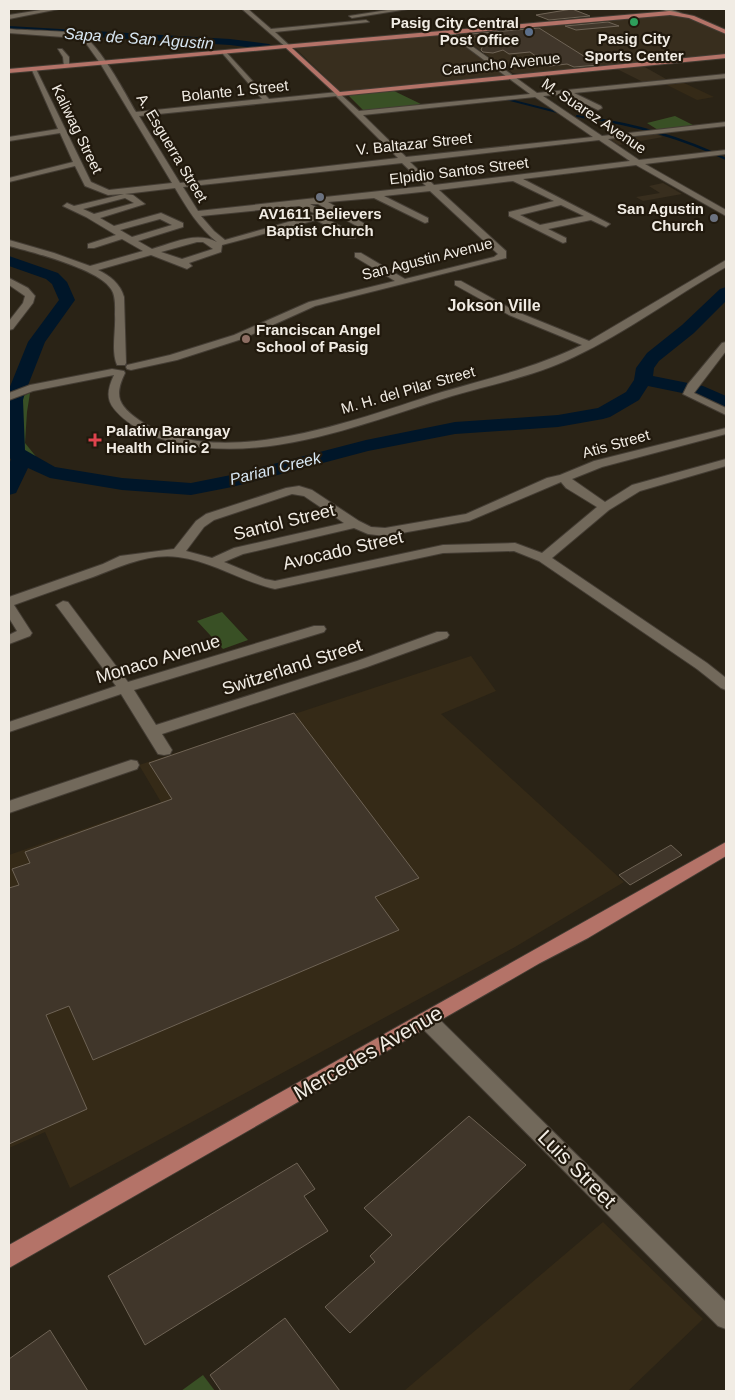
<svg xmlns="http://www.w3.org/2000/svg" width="735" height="1400" viewBox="0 0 735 1400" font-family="Helvetica,sans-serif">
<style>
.commercial{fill:#382e1e}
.built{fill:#352a17}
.green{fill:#395025}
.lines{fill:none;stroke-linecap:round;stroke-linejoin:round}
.stream-far1{stroke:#001629;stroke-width:2}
.stream{stroke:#001629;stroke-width:2.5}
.river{fill:#001629;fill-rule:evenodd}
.building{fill:#40362a;stroke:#6e6355}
.minor-casing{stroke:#443d34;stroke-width:2}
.major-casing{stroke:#443d34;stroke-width:2}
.minor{fill:#72695b;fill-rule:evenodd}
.major{fill:#b47368;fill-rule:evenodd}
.leisure-dot{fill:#2e9e5b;stroke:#21190d;stroke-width:2}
.service-dot{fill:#5c6f8a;stroke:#21190d;stroke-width:2}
.worship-dot{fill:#6b7280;stroke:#21190d;stroke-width:2}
.education-dot{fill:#8d6e63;stroke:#21190d;stroke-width:2}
.health-dot{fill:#e0444e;stroke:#21190d;stroke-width:2}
.labels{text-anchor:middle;stroke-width:4.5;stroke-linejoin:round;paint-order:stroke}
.far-poi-label{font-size:15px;font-weight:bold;fill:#f1ece4;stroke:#21190d;text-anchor:end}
.far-street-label{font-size:15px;fill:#f1ece4;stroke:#21190d}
.far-water-label{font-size:16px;font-style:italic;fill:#d7e6f2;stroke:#21190d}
.far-neighbourhood-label{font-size:16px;font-weight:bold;fill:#f1ece4;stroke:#21190d}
.street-label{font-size:18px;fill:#f1ece4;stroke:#21190d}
.near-street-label{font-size:21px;fill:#f1ece4;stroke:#21190d}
</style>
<rect width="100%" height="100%" fill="#2a2316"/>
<path class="commercial" d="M673,15L699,21L726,34V55L525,74L513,73L458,35Z
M449,34L505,75L341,92L295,48Z
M643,66L666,79L643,82L617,69Z
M655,134L663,137L619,145L610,139Z
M663,183L682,194L643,201L636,197L660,193L649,186Z"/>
<path class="built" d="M682,82L714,97L697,100L663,83Z
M471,656L496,691L441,714L624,882L515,947L70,1188L45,1132L9,1148V855L161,802L139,765Z
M603,1222L703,1319L628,1391H404Z"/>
<path class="green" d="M392,90L423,105L364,111L347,94Z
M675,116L695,126L658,130L647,123Z
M30,393L27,412L25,443L38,459L34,460C6,443 19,423 23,396Z
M222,612L248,640L223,649L197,621Z
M203,1375L215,1391H181Z"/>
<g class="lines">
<path class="stream-far1" d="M506,99L557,112
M577,116L591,118"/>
<path class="stream" d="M583,117C633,124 681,137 726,159"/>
<path class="river" d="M9,26L230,39L269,44L274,47L269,50L230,45L9,32Z
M9,256L58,273L67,282L75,300L45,342L25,393L23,400L25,450L55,467L122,478L191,483L231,475L366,440L455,422L558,415L598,408L626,392L634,380L636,368L647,353L682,325L720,289L726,287V301L694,333L659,361L654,368L653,376L703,386L726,396V408L692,395L648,386L639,400L610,417L603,419L558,427L455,434L368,451L232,487L191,495L122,490L50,478L28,468L16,493L9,495V465L11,459L9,458V389L28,342L59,300L52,284L46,279L9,266Z"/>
</g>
<path class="building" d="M572,9L590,16L549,20L536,15Z
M608,22L619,26L576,30L565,26Z
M539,28L598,65L574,67L567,64L550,66L530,52L509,54L503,50L493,53L483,52L481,50L484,43L470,34Z
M294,713L419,878L375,897L399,930L93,1060L69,1006L46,1015L87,1109L9,1144V888L19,885L12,869L30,863L25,852L172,799L149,763Z
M671,845L682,855L630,885L619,875Z
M469,1116L526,1165L350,1333L325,1307L375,1262L370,1256L392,1235L364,1208Z
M297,1163L315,1189L304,1196L328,1231L145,1345L108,1276Z
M285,1318L340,1391H221L210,1375Z
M50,1330L88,1391H9V1359Z"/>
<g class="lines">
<g class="minor-casing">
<path id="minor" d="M47,9H59L9,19V15Z
M242,9H248L271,29L366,20L369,22L275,32L290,46L291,47L288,49Z
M394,9H408L352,18L349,16Z
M660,9H669L681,13L678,15Z
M9,29C28,31 62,30 79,34C97,39 126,95 136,112L262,99L223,54V52L225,51L269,99L338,92L359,111L530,94L449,34L451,31L537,93L726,74V78L574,93L601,106L602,108L598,110L565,94L543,96L602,136L726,122V126L608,139L639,160L726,150V154L645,164L726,210V216L636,165L523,179L610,224L606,227L591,220L548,229L566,238V242L563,243L509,216V212L554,201L513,181L439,190L506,251V258L315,306L242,339L177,360L131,370L127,369L126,367L127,365L170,355L234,335L309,302L395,281L355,257V253H361L405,279L494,257L498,254L430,191L384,196L428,218V222L425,223L374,198L328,202L370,227V231L367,232L318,204H310L327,213L328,215L325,218L355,234V238H349L316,220L222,245L221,252L189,263L192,266L187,269L151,255L98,270C110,276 120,283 124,297L126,363L125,365H117C111,352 116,330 115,315C115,307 116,296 111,289C99,269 32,252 9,246V240L54,253L90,266L143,251L122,239L94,248H88V244L116,235L86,217L63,206L67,203L74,206L124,194L108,195L85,186L75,166L9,182V178L73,162L60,133L9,141V137L58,129L31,68L36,69L91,182L109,190L172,183L100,63L85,42L77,38L9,33ZM336,96L398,158L180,183L139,116ZM535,97L593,137L406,157L363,115ZM599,140L630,161L434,185L410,162ZM402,163L426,186L198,211L183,187ZM175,188C187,208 198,227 217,242C196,231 173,243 152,249L138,241L183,227V223L161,213L114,226L100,218L145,204L133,195L125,194ZM125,198L134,203L94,214L83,209ZM561,205L584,216L540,225L520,215ZM299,206L316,214L225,240L214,231L201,216ZM160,219L172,225L132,237L120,230ZM197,242H203L213,249L182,259L161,252Z
M58,49H62L69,57V67L64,66L63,57Z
M726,260V267C675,296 627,332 574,357C535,376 493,384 452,396C364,423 268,464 176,443C159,439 142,433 128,422C109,407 103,398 114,375L33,391L9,400V393L30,385L112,369L124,371L125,373C114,396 118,405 139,420C219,474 359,418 442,392C490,378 537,367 582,345L509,315L455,285V281H461L515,311L589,341Z
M9,278L28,288L35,296L33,303L13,329L9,330V321L23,303L25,296L9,285Z
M726,342V351L694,393L726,408V415L683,394L688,384L722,343Z
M726,428V434L602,467L572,479L605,502L632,485L726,459V466L640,491L609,510L552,558L707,663L726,678V690L721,688L697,669L539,561L514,551L443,553L275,589C242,582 212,561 178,557C148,553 120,567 93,577C67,586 41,595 14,605L32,633L30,636L9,644V635L17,631L9,618V597L103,564L120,556L174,549L196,521L206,514L286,488L299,486L312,490L359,521L371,527L385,528L466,514L547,478L560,475L594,461ZM561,482L566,488L597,507L542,553L515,543L443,545L275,581L265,579L224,562L243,554L354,528L368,534L385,536L469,521ZM292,494L304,496L344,523L234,548L212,558L186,551L204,527L214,520Z
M63,601L68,602L128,682L314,626H324L326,629L324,632L134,690L156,725L357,661L437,632H447L449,635L447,638L367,667L162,734L172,750L170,754L164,755L158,754L121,694L9,732V722L116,686L56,605Z
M131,760L137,761L139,765L137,769L9,813V801Z
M427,1012L434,1014L726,1302V1329L718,1326L420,1026L417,1020L420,1014Z"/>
</g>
<g class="major-casing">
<path id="major" d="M670,11L694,16L726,30V34L689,18L670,15L292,48L340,92L726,54V58L338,96L286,48L9,73V69Z
M726,842V856L588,938L540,963L9,1268V1245Z"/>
</g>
<use href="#minor" class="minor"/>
<use href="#major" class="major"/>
</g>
<circle class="leisure-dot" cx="634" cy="22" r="5"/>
<circle class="service-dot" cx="529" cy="32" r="5"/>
<g class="worship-dot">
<circle cx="320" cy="197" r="5"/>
<circle cx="714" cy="218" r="5"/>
</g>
<circle class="education-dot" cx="246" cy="339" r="5"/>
<path class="health-dot" d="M92.5 432.5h5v5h5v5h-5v5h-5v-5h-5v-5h5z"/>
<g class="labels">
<g class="far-poi-label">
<text x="519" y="28">Pasig City Central<tspan x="519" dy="17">Post Office</tspan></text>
<text x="634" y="44" text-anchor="middle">Pasig City<tspan x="634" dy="17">Sports Center</tspan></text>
<text x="704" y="214">San Agustin<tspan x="704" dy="17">Church</tspan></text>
<text x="320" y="219" text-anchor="middle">AV1611 Believers<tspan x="320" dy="17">Baptist Church</tspan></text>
<text x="256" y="335" text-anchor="start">Franciscan Angel<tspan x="256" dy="17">School of Pasig</tspan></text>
<text x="106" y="436" text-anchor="start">Palatiw Barangay<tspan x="106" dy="17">Health Clinic 2</tspan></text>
</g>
<g class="far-street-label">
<text transform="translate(501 64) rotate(-6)" y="5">Caruncho Avenue</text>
<text transform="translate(235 91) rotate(-6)" y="5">Bolante 1 Street</text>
<text transform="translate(594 116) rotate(34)" y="5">M. Suarez Avenue</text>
<text transform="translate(77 129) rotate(64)" y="5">Kaliwag Street</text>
<text transform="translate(414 144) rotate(-6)" y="5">V. Baltazar Street</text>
<text transform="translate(172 148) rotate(59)" y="5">A. Esguerra Street</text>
<text transform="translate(459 171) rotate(-7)" y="5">Elpidio Santos Street</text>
<text transform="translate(427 259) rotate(-14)" y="5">San Agustin Avenue</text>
<text transform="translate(408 390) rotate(-16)" y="5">M. H. del Pilar Street</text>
<text transform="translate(616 444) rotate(-16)" y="5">Atis Street</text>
</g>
<g class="far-water-label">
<text transform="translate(139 38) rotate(4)" y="6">Sapa de San Agustin</text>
<text transform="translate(275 468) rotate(-14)" y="6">Parian Creek</text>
</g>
<g class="far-neighbourhood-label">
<text x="494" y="311">Jokson Ville</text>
</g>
<g class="street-label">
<text transform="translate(284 522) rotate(-14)" y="6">Santol Street</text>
<text transform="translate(343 550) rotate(-13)" y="6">Avocado Street</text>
<text transform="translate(158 659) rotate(-17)" y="6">Monaco Avenue</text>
<text transform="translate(292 667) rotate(-18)" y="6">Switzerland Street</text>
</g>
<g class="near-street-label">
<text transform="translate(368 1053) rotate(-30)" y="7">Mercedes Avenue</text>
<text transform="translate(577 1169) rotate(45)" y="7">Luis Street</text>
</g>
</g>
<rect width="735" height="1400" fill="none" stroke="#f1ece4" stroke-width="20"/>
</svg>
